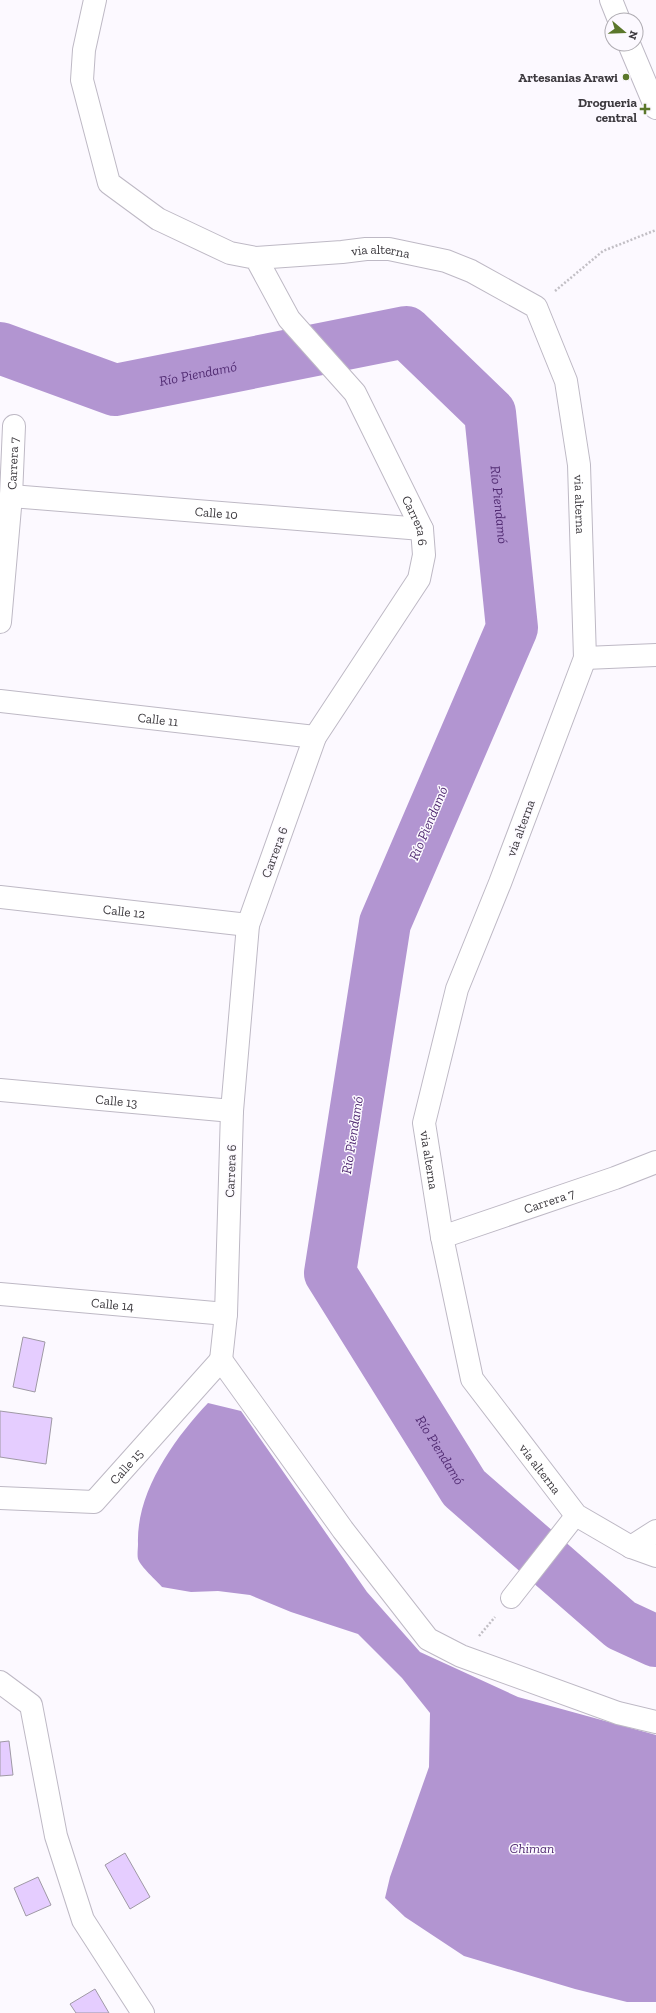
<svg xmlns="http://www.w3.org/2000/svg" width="656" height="2013" viewBox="0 0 656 2013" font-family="'Zilla Slab',serif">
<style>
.water{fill:#b295d1}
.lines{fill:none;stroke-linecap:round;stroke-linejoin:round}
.river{stroke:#b295d1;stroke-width:52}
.building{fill:#e5cdff;stroke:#9f99a5}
.pedestrian-casing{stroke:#beb9c5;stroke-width:22}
.minor-casing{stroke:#beb9c5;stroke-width:24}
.secondary-casing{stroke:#beb9c5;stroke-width:24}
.path{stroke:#c2bfc5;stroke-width:2.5;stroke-dasharray:2 2;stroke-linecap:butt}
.pedestrian{stroke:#fff;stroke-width:20}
.minor{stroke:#fff;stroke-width:22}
.secondary{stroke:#fff;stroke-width:22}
.poi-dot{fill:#5b772b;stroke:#fcf9ff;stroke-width:1.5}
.labels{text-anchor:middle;stroke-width:3;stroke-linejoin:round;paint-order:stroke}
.poi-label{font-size:13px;font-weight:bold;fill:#3c393e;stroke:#fcf9ff;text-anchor:end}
.street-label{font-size:13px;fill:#3c393e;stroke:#fcf9ff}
.water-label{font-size:14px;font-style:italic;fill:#522c73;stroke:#fcf9ff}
</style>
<rect width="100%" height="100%" fill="#fcf9ff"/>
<path class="water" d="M208,1403L241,1411L367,1592L420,1652L518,1697L656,1735V2002H627L575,1989L464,1956L405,1917L385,1898L390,1877L429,1767L430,1713L402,1678L358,1634L291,1612L250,1595L218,1591L191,1592L162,1587C156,1580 141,1567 138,1559C137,1555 138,1548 138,1544C136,1492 174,1439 208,1403Z"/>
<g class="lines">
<path class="river" id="s1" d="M0,348L115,390L406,332L490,413L512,628L385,923L330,1273L464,1488L621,1625L656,1641"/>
</g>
<path class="building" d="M23,1337L45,1342L35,1392L13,1387Z
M0,1411L52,1418L46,1464L0,1457Z
M9,1741L13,1775L0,1776V1742Z
M125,1853L150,1897L130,1909L105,1865Z
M38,1877L51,1905L26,1916L14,1888Z
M95,1989L109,2013H76L70,2004Z"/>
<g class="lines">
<g class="pedestrian-casing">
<path id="pedestrian" d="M511,1598L576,1515"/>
</g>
<g class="minor-casing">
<g id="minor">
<path id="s2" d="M95,0L84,50L82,80L109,183L158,219L230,253L256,258L289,319L355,393L422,529L424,555L419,579L315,737L248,925L232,1111L226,1314L221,1360"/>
<path id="s3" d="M256,258L342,252L366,249H389L446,261L471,271L536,307L566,381L579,465L585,658L500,883L457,989L424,1123L442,1237L472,1379L576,1515L631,1547L656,1556"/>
<path id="s4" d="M11,496L422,529"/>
<path id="s5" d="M0,622L11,496L14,426"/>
<path d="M585,658L656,655"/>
<path id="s6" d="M0,701L315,737"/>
<path id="s7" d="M0,897L248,925"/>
<path id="s8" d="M0,1090L232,1111"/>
<path id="s9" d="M442,1237L615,1178L656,1162"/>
<path id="s10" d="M0,1294L226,1314"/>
<path d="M221,1360L343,1530L428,1639L461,1656L618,1713L656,1722"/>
<path id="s11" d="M0,1498L94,1502L221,1360"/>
<path d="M631,1547L656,1531"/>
<path d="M0,1682L31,1705L56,1836L83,1920L143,2013"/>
</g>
</g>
<g class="secondary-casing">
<path id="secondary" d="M611,0L619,20
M629,44L656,108"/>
</g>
<path class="path" d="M555,291L603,251L656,230
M479,1636L495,1617"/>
<use href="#pedestrian" class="pedestrian"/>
<use href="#minor" class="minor"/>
<use href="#secondary" class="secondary"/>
</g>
<g class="poi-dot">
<circle cx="626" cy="77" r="4"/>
<path d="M643 103h4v4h4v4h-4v4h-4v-4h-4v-4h4z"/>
</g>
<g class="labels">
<g class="poi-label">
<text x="618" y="82">Artesanias Arawi</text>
<text x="637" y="107">Drogueria<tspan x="637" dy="15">central</tspan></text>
</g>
<g class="street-label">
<text dy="5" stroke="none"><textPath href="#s3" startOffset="125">via alterna</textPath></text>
<text dy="5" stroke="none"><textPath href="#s5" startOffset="159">Carrera 7</textPath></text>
<text dy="5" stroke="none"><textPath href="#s3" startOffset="497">via alterna</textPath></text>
<text dy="5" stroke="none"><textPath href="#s4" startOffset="206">Calle 10</textPath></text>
<text dy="5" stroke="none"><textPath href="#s2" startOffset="665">Carrera 6</textPath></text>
<text dy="5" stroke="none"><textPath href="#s6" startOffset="159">Calle 11</textPath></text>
<text transform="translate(520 828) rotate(-70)" y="5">via alterna</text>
<text transform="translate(274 852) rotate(-70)" y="5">Carrera 6</text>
<text dy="5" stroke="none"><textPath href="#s7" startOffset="125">Calle 12</textPath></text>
<text dy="5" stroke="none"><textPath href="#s8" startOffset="117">Calle 13</textPath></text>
<text dy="5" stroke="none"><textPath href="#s3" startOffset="1181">via alterna</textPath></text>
<text transform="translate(230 1171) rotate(-88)" y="5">Carrera 6</text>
<text dy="5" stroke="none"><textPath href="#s9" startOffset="113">Carrera 7</textPath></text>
<text dy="5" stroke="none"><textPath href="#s10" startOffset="113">Calle 14</textPath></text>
<text dy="5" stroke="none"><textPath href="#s11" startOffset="142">Calle 15</textPath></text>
<text dy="5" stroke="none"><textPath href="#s3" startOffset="1517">via alterna</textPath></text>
</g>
<g class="water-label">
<text dy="5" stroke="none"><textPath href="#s1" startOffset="207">Río Piendamó</textPath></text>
<text dy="5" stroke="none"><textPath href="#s1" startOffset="628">Río Piendamó</textPath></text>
<text transform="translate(428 823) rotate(-67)" y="5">Río Piendamó</text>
<text transform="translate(352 1135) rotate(-81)" y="5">Río Piendamó</text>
<text dy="5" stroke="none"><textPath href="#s1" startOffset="1636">Río Piendamó</textPath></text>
<text x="532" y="1853">Chiman</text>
</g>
</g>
<g transform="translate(624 32) rotate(109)"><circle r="19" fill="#fcf9ff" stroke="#afacb2"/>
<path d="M0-3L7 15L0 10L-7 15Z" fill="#5b772b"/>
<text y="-6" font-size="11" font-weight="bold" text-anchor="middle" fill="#3c393e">N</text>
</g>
</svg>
